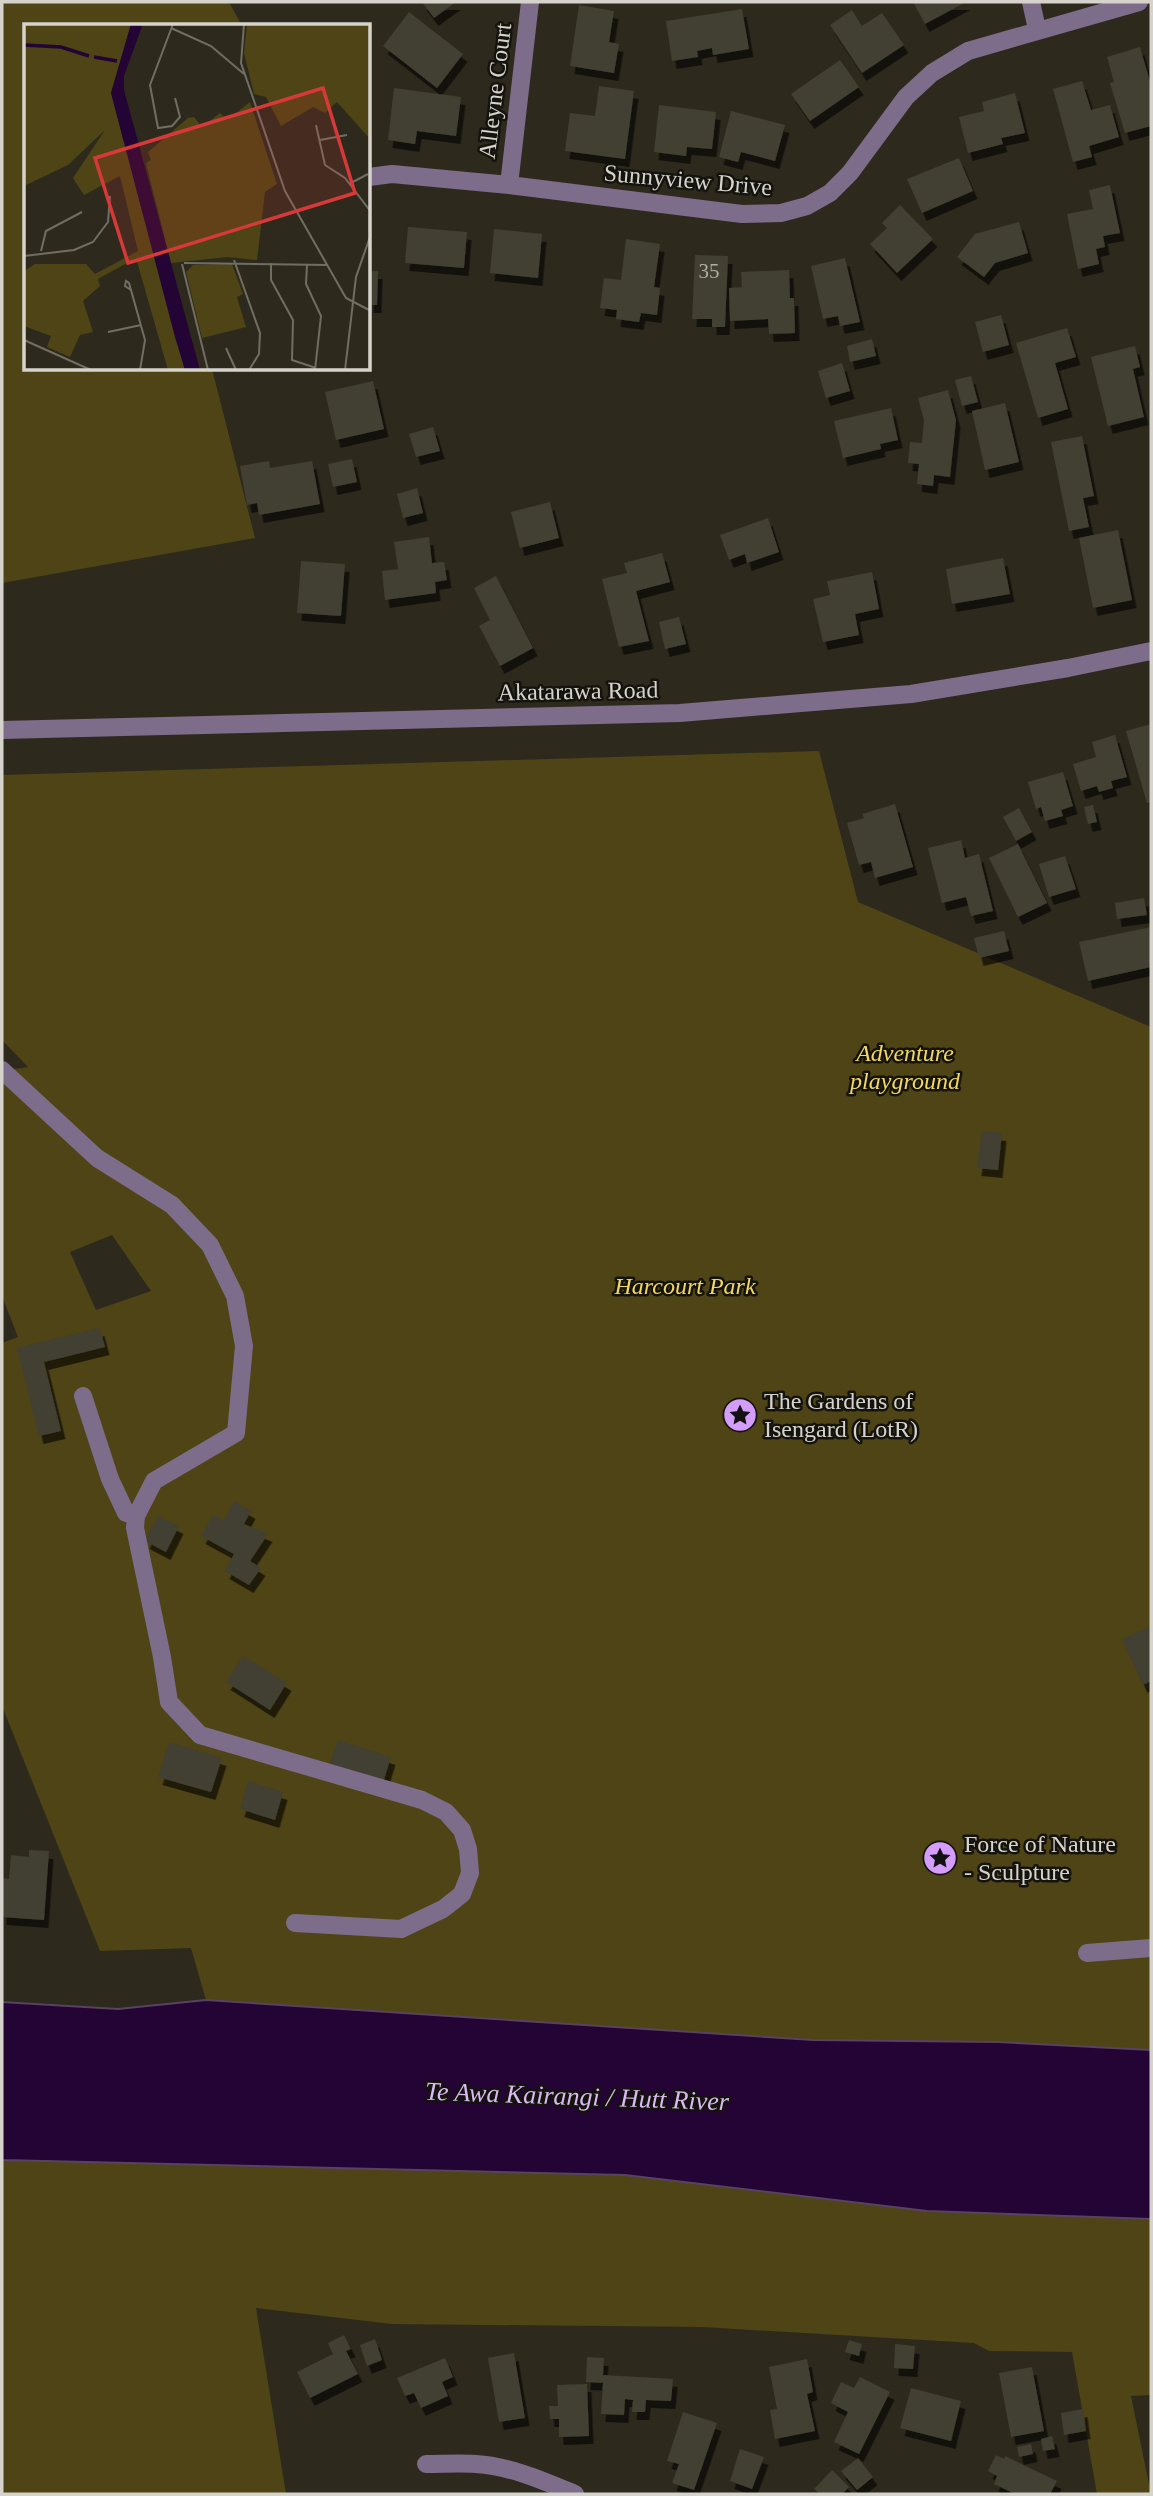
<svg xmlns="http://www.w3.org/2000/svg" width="1153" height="2496" viewBox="0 0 1153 2496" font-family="Georgia,serif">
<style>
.green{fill:#4e4415;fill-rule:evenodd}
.water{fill:#230434;stroke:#584261;stroke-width:2}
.building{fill:#423f31;filter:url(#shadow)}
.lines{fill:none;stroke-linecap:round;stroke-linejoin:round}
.minor{stroke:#7e6c8b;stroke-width:18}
.labels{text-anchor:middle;stroke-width:5;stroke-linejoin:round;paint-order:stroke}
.number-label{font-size:21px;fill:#b0aea4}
.street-label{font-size:24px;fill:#d5d3cb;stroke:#14130d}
.park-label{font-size:24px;font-style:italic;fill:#f3d85d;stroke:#14130d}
.poi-label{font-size:24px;fill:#d5d3cb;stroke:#14130d;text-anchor:start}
.water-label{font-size:26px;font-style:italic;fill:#dab9f2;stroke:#14130d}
.inset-river{fill:none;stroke:#230434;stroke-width:3.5}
.inset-road{fill:none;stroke:#706e63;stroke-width:2}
.view{fill:#d63938;fill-opacity:0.15;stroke:#d63938;stroke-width:3.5}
.inset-edge{fill:none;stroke:#d5d3cb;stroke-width:3.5}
</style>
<defs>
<filter id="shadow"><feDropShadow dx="4.5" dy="8" stdDeviation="0" flood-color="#0009"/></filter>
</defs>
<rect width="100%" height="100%" fill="#2d2a1d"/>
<path class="green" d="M2,2H229L242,26H26V369H212L255,538L2,583Z
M819,751L858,902L1151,1027V2050L998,2042L813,2040L206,2000L191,1948L100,1951L2,1706V1343L18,1337L2,1296V1071L28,1067L2,1040V775ZM112,1235L151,1291L96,1310L70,1252Z
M2,2158L419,2160L1151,2191V2395L1131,2396L1151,2494H1097L1072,2352L989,2351L974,2343L702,2327L392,2324L256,2308L286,2494H2Z"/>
<path class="water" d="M206,2000L813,2040L998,2042L1151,2050V2219L927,2211L625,2175L2,2160V2002L118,2009Z"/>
<path class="building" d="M422,2H456L434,18Z
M913,2H966L925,24Z
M579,5L614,11L609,42L619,44L614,73L570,66Z
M742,9L749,49L713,55L712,48L697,51L698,57L672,61L666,21Z
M852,10L862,26L882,13L904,45L862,73L830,25Z
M409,12L463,54L437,88L383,46Z
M1140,47L1151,85V126L1125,133L1110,83L1114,82L1107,57Z
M840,60L859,87L810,121L791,94Z
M1082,81L1091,110L1110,105L1119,137L1089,146L1092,157L1073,162L1053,89Z
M599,86L634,91L625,159L565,151L570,113L595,116Z
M394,88L461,97L456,136L417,131L415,144L388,140Z
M1015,93L1025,133L1001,138L1003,144L968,153L959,117L984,111L982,102Z
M659,105L716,112L712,149L687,147L686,156L654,152Z
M731,111L785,125L775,161L741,152L738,162L719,157Z
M959,158L973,191L922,213L907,179Z
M1110,185L1120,233L1103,236L1105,247L1096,249L1099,264L1078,269L1067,214L1093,209L1089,190Z
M900,205L933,239L897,273L870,244L887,228L882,223Z
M1019,222L1028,253L995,263L984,277L957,257L975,234Z
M408,227L467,232L464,268L405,263Z
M494,229L542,234L538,278L490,273Z
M626,239L660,244L654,287L660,288L657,315L641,313L639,322L616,319L617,310L600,308L604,278L621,280Z
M695,255L728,256L725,327H712V319H692Z
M845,258L860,322L840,326L838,316L823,319L811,266Z
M789,270L790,298H794L795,333L769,334L768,319L730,321L729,288L742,287L741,272Z
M369,271H378L377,305H369Z
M1001,315L1009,345L983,352L975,322Z
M1067,328L1076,357L1055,363L1068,409L1038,418L1016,343Z
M872,339L876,356L850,362L847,346Z
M1135,346L1140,367L1133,369L1144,417L1108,426L1091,357Z
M842,363L850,391L826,398L818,371Z
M971,376L978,402L962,406L955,380Z
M373,381L384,429L336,440L325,392Z
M948,390L956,420L950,477L934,475L933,486L917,484L919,464L908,463L910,442L922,443L924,420L918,398Z
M1005,403L1019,462L985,470L972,411Z
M891,408L898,440L880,444L881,449L843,458L834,421Z
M433,427L440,451L416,457L409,434Z
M1082,436L1094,496L1083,498L1089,527L1069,531L1051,442Z
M352,459L357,482L333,487L328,464Z
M269,461L270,468L312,461L320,504L259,515L257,503L247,505L240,466Z
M417,488L423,513L403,518L397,494Z
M550,502L559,538L520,548L511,512Z
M768,518L779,552L747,563L745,554L729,560L720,535Z
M1118,530L1132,600L1093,608L1079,538Z
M429,537L432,563L444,562L447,580L435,582L436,593L385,600L382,571L398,569L394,542Z
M662,553L670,582L636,591L649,641L619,647L602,579L627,573L624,563Z
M1003,558L1010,594L952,604L946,569Z
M301,561L345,564L341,616L297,613Z
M872,572L879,609L855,614L859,635L823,642L813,599L830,595L827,581Z
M496,576L533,648L500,666L479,626L490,620L474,588Z
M679,617L686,644L665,649L659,622Z
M1151,724V802L1147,803L1126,731Z
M1115,735L1127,777L1111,781L1113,788L1099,792L1097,786L1081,791L1073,764L1096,757L1092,742Z
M1063,772L1073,806L1061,810L1063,816L1045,821L1041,807L1036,809L1028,782Z
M895,804L913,867L875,878L871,862L859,865L847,823L864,818L862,814Z
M1093,805L1097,822L1088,824L1084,807Z
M1019,808L1032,832L1016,841L1003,817Z
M961,840L965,858L979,854L993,911L971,916L966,897L942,903L928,848Z
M1018,844L1047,903L1018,917L989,858Z
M1065,856L1076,889L1049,897L1039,864Z
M1144,898L1147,915L1117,919L1115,903Z
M1151,927V967L1088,981L1079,942Z
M1004,931L1009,951L979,958L974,938Z
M982,1131L1002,1133L998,1170L977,1168Z
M100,1328L105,1347L44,1362L61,1431L39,1436L17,1348Z
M234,1501L251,1511L244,1524L268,1534L250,1561L261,1568L249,1585L225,1571L234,1554L201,1536L213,1515L224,1520Z
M158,1516L179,1526L166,1552L145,1541Z
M1151,1626V1681L1143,1685L1122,1639Z
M243,1656L287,1683L270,1710L226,1682Z
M338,1740L391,1757L382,1786L328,1769Z
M169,1742L222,1758L211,1792L158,1777Z
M248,1781L283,1792L275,1820L240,1809Z
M29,1850L49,1851L44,1920L2,1917V1878L9,1879L11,1855L29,1857Z
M344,2335L351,2349L346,2351L358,2374L310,2398L297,2372L333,2354L328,2343Z
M375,2339L382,2360L367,2366L360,2345Z
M849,2340L862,2344L859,2356L845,2352Z
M895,2344L915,2346L913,2369L894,2368Z
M514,2353L525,2418L499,2422L488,2358Z
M587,2357L604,2358L603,2375L673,2379L671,2401L646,2400L645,2412H632L633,2400L625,2399L624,2415L601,2414L603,2383L586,2382Z
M445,2358L453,2377L442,2382L448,2396L421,2408L414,2393L405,2396L397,2378Z
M807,2359L813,2392L807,2394L815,2431L775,2439L770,2410L777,2409L769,2367Z
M1032,2367L1044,2431L1011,2437L999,2373Z
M860,2377L890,2392L859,2454L834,2442L848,2412L831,2403L841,2382L854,2388Z
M587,2384L589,2436L559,2437V2419H550L549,2406H558L557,2385Z
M911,2388L961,2401L951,2441L900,2428Z
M1083,2409L1086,2431L1064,2435L1061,2413Z
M683,2412L717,2423L694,2490L672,2483L679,2464L667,2461Z
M1052,2436L1055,2449L1043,2451L1041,2439Z
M1031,2444L1033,2454L1019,2457L1017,2447Z
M740,2449L764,2457L752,2489L730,2481Z
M996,2455L1004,2459L1005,2456L1057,2481L1050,2494H1015L994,2484L997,2476L988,2471Z
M858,2458L873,2477L857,2490L841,2471Z
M832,2470L849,2487L842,2494H820L814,2489Z"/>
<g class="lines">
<path class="minor" d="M1031,2L1037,29
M369,177L392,174L509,185L742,214L781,213L807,206L830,193L850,173L906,97L932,73L968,51L1139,2
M509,185L530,2
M2,730L680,713L911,694L1068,668L1151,651
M2,1070L97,1158L172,1205L210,1245L235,1296L244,1346L236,1433L154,1481L136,1516L135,1528L162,1657L169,1702L200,1735L422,1800L446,1812L462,1830L468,1849L470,1873L462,1894L443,1909L401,1929L295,1923
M83,1396L110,1479L126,1513L136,1516
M1087,1953L1151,1948
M426,2464C443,2464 459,2463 476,2464C510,2466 544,2481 575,2494"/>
</g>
<defs>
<g id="sight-disc" transform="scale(1.75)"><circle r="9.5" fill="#d49cfb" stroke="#14130d"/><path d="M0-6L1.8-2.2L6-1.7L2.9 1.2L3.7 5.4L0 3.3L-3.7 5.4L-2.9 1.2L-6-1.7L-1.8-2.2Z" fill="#111"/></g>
</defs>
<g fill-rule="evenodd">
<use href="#sight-disc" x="740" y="1415"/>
<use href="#sight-disc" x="940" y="1858"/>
</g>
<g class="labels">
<g class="number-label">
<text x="709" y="278">35</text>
</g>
<g class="street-label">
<text transform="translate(495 91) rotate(-83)" y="8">Alleyne Court</text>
<text transform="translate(688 180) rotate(5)" y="8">Sunnyview Drive</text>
<text transform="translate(578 691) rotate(-1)" y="8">Akatarawa Road</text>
</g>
<g class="park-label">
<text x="905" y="1061">Adventure<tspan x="905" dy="28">playground</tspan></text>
<text x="685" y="1294">Harcourt Park</text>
</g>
<g class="poi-label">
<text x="764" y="1409">The Gardens of<tspan x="764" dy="28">Isengard (LotR)</tspan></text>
<text x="964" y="1852">Force of Nature<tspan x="964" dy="28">- Sculpture</tspan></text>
</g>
<g class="water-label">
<text transform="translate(577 2096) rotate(2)" y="9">Te Awa Kairangi / Hutt River</text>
</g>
</g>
<g transform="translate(24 24)">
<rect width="346" height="346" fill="#2d2a1d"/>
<path d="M0,0H107L87,69L161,346H144L112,234L74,255L76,262L59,277L69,308L56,311L46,333L23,323L27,312L0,302V247L11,240H62L71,250L114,227L96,152L60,171L49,154L81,106L44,141L0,162ZM223,0H346V115L313,78L301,89L289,83L257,102L242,73L230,70L220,29ZM226,78L253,160L241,168L233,236L203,233L147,239L122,139L127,136L124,128L164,94L170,93L178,103L196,89L203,96ZM208,240L219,270L213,273L222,303L178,314L162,248L169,241Z" fill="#4e4415"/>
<path d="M107,0L118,2L100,52V66L176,346H161L151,313L87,69Z" fill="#230434"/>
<path class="inset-river" d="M0,21L37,23L65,32M70,33L93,37"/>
<path class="inset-road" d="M149,0L126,61L134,104L148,102L156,93L151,74M220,0L217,39L261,167L322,274L347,287M147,4L187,22L220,50M292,101L301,141L321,154L347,188M296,116L323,111M325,160L344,150M17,227L22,207L58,188M0,232L50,226L69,218L84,198L86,172M210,236L236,309L235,330L225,346M160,239L304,241M247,239V256L269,296L268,336L292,344M158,240L184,346M283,241L282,260L297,292L291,346M107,266L101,262L102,257L105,259L121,316L116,346M84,308L117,301M0,316L67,346M202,324L212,346M321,346L332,253L347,210"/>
<path class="view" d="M299,64L331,169L104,239L71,134Z"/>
<rect width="346" height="346" class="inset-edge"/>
</g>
<rect width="1153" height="2496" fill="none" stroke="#d5d3cb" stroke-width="7"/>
</svg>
